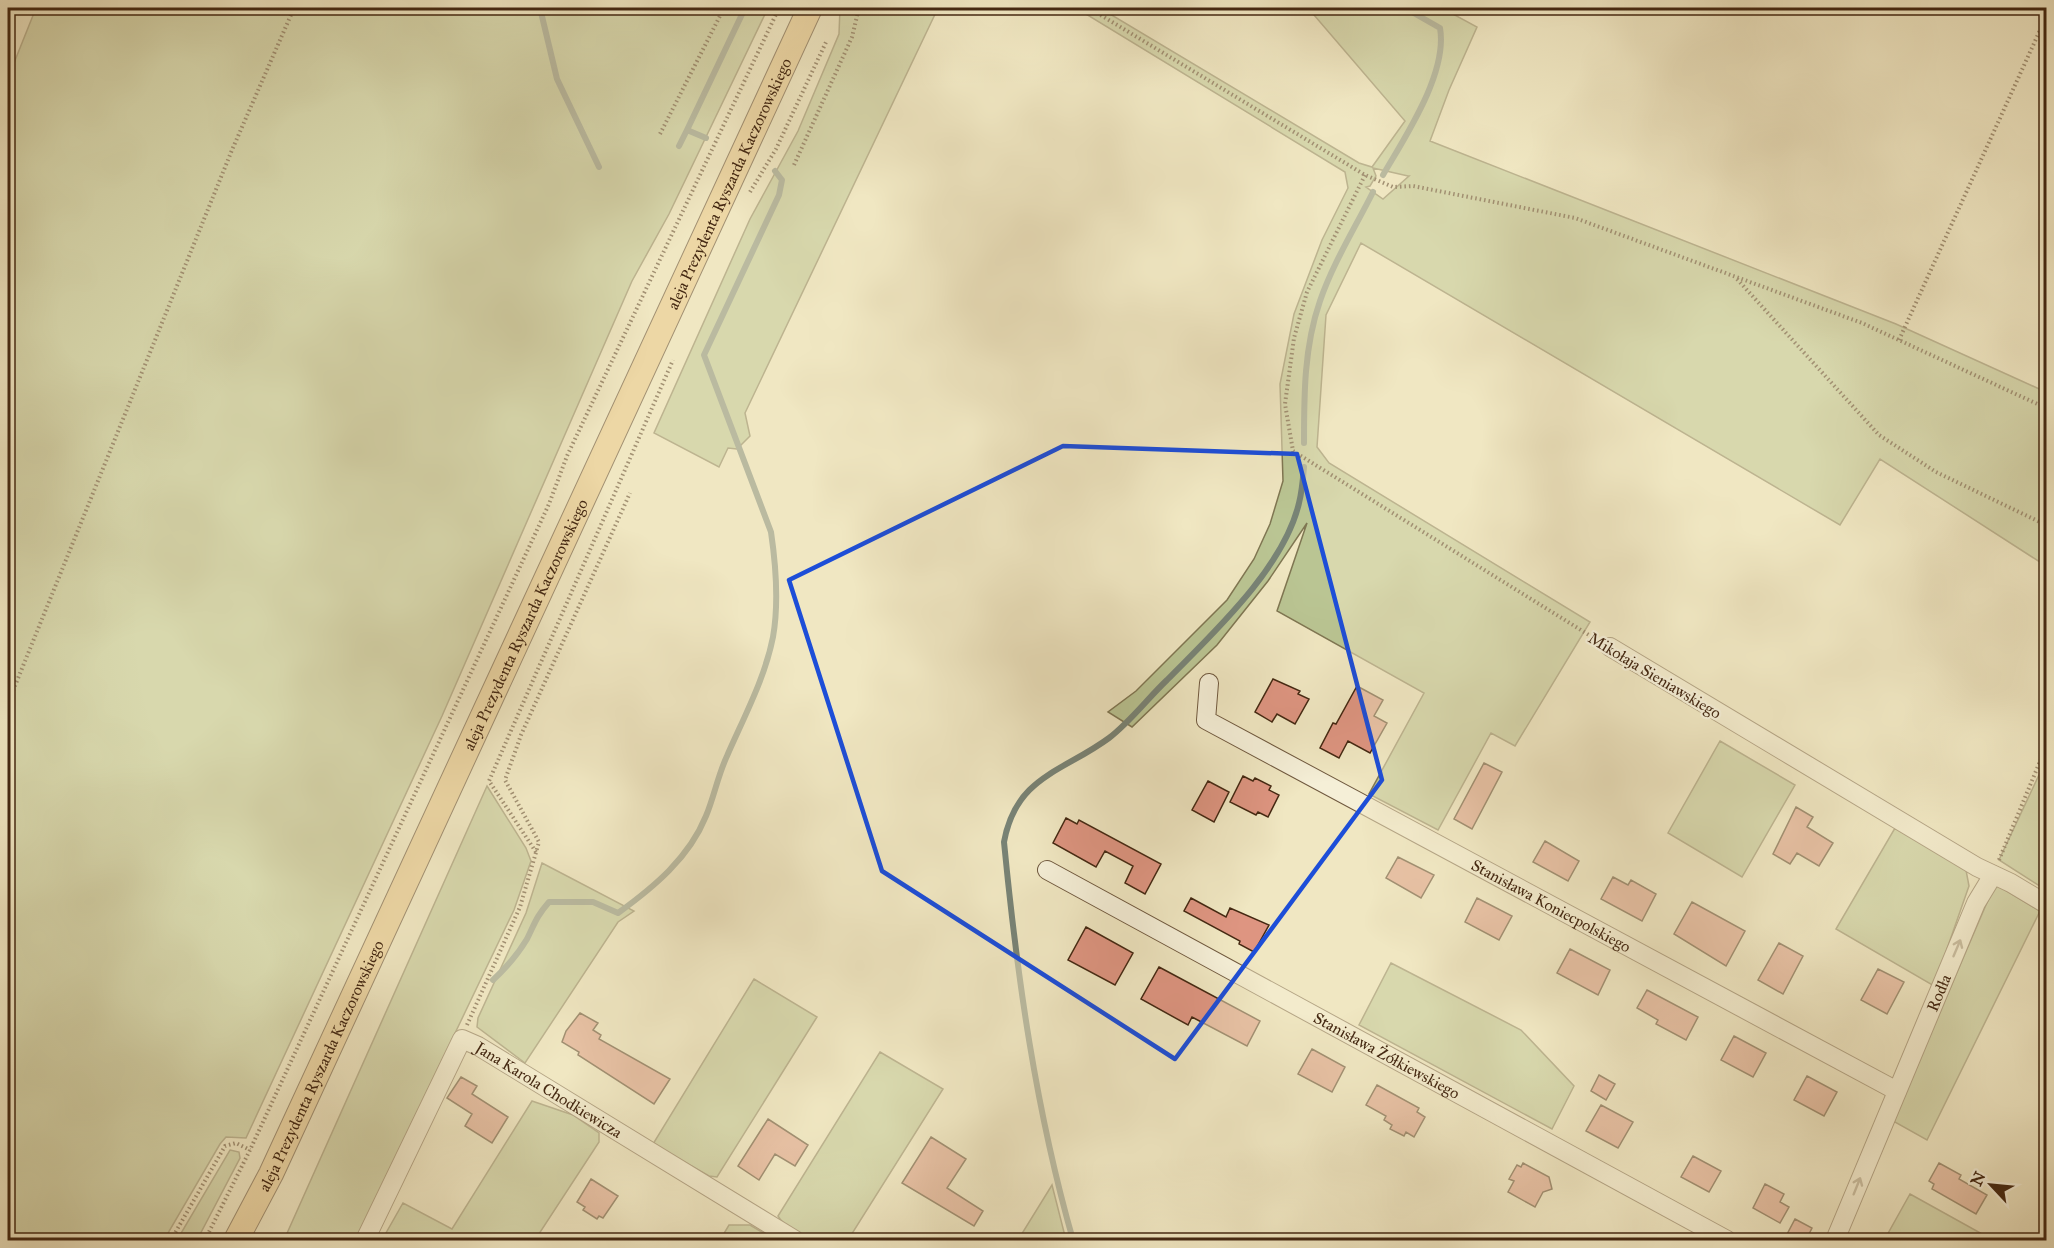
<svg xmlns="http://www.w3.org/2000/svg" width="2054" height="1248" viewBox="0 0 2054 1248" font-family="'IM FELL Great Primer',serif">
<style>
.green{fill:#bac593;stroke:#7f7652;stroke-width:1.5;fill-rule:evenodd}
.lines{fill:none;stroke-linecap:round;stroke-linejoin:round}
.stream{stroke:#788376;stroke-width:6}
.building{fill:#de9581;stroke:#442812;stroke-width:1.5}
.minor-casing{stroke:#6f583e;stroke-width:20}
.major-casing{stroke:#442812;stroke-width:26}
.path{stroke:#442812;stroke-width:4;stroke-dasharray:1.5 3;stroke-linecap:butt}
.minor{stroke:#f5efd7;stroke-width:18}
.major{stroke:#e8c481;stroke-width:24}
.oneway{stroke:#9c8c74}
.marked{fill:none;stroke:#1d4ed8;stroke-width:4.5;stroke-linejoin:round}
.labels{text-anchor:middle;stroke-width:4.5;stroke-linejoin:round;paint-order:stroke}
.street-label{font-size:16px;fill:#442812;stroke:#f5efd7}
</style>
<rect width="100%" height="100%" fill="#f0e7c2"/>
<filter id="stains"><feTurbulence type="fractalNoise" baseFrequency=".00333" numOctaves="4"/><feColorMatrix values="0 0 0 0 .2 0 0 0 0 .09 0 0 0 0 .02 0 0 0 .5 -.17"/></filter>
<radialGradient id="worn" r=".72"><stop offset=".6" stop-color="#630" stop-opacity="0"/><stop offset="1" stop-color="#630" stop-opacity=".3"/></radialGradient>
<path class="green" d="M36,8H768L669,214L632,281L442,716L246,1138L226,1137L220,1144L164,1240H8V78Z
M840,8H938L745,413L750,436L737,449L728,448L719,467L654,433L750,219L798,131L839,34Z
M1076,8H1100L1359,163L1372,167L1405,121L1308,8H1442L1477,27L1449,90L1430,141L1896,324L2046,392V566L1880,459L1840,525L1361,243L1326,315L1317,447L1329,463L1590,622L1515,746L1491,733L1438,830L1369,794L1424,693L1277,611L1307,523L1268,581L1217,645L1132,727L1108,712L1136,691L1227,600L1254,559L1270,524L1283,481L1280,384L1294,314L1322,240L1348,188L1345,172ZM1373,168L1408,176H1409L1383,199L1366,187L1370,186L1376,176Z
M1720,741L1795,785L1742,877L1668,833Z
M2046,760V890L1999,860Z
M487,786L526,848L531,861L514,910L356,1240H284Z
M1895,828L1966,870L1969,886L1934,986L1836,929Z
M542,863L634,911L618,922L525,1063L477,1027L478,1018L526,913Z
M1995,884L2040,911L1927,1140L1893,1121Z
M1391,963L1521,1030L1574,1086L1552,1129L1359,1025Z
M754,979L817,1017L717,1177L709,1176L653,1144Z
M880,1052L943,1089L848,1240C824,1240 792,1239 778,1216Z
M532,1101L573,1115L599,1133V1142L535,1240H470L465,1238L463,1240H382L403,1203L452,1229Z
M230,1150L239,1152L240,1158L197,1240H177Z
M1052,1185L1066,1240H1018Z
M1910,1194L1993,1240H1892L1886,1237Z
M729,1225H750L775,1240H720Z"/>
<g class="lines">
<path class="stream" d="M540,8L557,79L599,167
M687,130L745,8
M679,146L687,130L706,138
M1383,175C1405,137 1448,73 1440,28L1405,8
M1304,443C1304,395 1304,347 1320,301C1333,263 1355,228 1373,192
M493,980C506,968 518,954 527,939C535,923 536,917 549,902H593L618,913C654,887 689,858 706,816C714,797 718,775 727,756C744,717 765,678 773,637C779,603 776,566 771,532L704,355L779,195L782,180L775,171
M1073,1240C1036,1111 1017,976 1004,842C1016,776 1063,772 1109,738C1130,722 1148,698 1167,680C1212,634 1284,568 1299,503C1302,492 1303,479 1304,467"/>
</g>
<path class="building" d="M1273,679L1300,691L1298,694L1309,699L1295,724L1277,714L1272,722L1255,712Z
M1357,686L1383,700L1374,716L1387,723L1370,753L1348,741L1339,758L1320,748L1333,723L1336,724Z
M1484,763L1502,772L1472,829L1454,819Z
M1243,776L1253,781L1255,778L1271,786L1269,790L1279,795L1268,817L1258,812L1256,815L1230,802Z
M1208,781L1229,792L1214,822L1192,810Z
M1796,807L1813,817L1807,827L1833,843L1819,866L1797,853L1790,864L1773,854Z
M1066,818L1077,824L1079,820L1161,864L1145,894L1125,883L1133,866L1105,851L1096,867L1053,843Z
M1545,841L1579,861L1568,881L1533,862Z
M1398,857L1434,875L1421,898L1386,878Z
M1613,877L1628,885L1631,880L1656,894L1642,921L1601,899Z
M1191,898L1226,917L1230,908L1269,925L1254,952L1239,944L1240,941L1184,911Z
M1477,898L1512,916L1499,940L1465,922Z
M1692,902L1745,931L1726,966L1674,934Z
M1086,927L1133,953L1115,985L1068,960Z
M1779,943L1803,956L1783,994L1758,980Z
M1570,949L1610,970L1598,995L1557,973Z
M1159,967L1260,1021L1247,1046L1192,1017L1188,1025L1141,999Z
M1878,969L1904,982L1887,1014L1861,1000Z
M1647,990L1698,1017L1686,1040L1656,1024L1658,1020L1637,1008Z
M580,1013L598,1023L593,1030L601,1035L599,1039L670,1079L654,1104L578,1055L579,1052L562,1042L566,1031Z
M1734,1036L1766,1053L1753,1077L1721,1060Z
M1312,1049L1345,1067L1332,1092L1298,1074Z
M1599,1075L1615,1084L1606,1100L1591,1091Z
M1807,1076L1837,1092L1824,1116L1794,1100Z
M461,1077L477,1086L472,1094L508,1117L492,1143L465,1126L472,1114L447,1098Z
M1377,1085L1419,1108L1417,1112L1425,1117L1414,1137L1406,1132L1404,1136L1390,1129L1392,1125L1384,1120L1386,1116L1366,1105Z
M1601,1105L1633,1122L1618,1148L1586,1131Z
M768,1119L808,1145L795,1166L775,1154L759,1180L738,1166Z
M931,1137L966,1159L947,1188L983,1211L974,1226L902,1183Z
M1693,1156L1721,1171L1709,1192L1681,1177Z
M1523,1163L1549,1177L1552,1189L1543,1192L1535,1207L1508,1192L1514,1181L1509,1179L1517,1165L1521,1167Z
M1939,1163L1961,1175L1959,1179L1987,1195L1976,1214L1932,1189L1934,1184L1929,1181Z
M591,1179L618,1196L603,1218L599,1216L597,1219L583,1210L585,1207L577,1202Z
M1765,1184L1784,1194L1780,1202L1789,1207L1780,1223L1753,1208Z
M1795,1219L1812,1228L1806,1240H1784Z"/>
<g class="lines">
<g class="minor-casing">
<g id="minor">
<path d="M1610,647L1977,867L2011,883L2046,904"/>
<path id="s1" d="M1209,683L1206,720L1897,1091"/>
<path id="s2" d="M1047,870L1727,1240"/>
<path id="s3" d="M365,1240L462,1039L478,1046L795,1240"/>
<path id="s4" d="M1835,1240L1976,903L1993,875"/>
</g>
</g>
<g class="major-casing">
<g id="major">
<path id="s5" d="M236,1240L271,1174L810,8"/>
</g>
</g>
<path class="path" d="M1089,8L1365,175L1393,187L1413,186L1575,218L1862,323L2046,408
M660,134L724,8
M794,165L852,37L859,8
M1365,175L1307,292L1294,338L1285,404L1293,451L1597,640
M750,192L776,149L827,40
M1737,279L1879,435L1936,472L2046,525
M1899,340L2046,17
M8,703L232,150L294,8
M536,852L489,781L673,360
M1999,860L2046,747
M467,1025L520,907L539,842L505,780L521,735L630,493
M171,1240L225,1146L236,1143L250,1150
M205,1240L250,1150L549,504L567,456L779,8"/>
<use href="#minor" class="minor"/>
<use href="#major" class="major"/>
</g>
<defs><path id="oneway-shaft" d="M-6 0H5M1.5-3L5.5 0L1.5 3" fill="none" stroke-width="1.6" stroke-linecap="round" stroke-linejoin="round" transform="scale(1.5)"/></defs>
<g class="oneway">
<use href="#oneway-shaft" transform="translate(1957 948) rotate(-67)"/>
<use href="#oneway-shaft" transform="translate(1857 1186) rotate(-68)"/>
</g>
<path d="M0 0H2054V1248H0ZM1063,446L1297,454L1382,780L1175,1059L882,871L789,580Z" fill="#f0e7c2" fill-opacity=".55" fill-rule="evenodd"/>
<path class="marked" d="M1063,446L1297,454L1382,780L1175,1059L882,871L789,580Z"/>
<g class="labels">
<g class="street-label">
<text dy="6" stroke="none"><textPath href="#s5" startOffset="1166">aleja Prezydenta Ryszarda Kaczorowskiego</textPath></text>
<text dy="6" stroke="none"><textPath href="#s5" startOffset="680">aleja Prezydenta Ryszarda Kaczorowskiego</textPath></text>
<text transform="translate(1655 675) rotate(31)" y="6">Mikołaja Sieniawskiego</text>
<text dy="6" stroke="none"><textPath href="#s1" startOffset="429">Stanisława Koniecpolskiego</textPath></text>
<text dy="6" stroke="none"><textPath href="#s4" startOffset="268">Rodła</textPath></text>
<text dy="6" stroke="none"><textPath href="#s2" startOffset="387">Stanisława Żółkiewskiego</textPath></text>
<text dy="6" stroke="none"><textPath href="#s5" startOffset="194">aleja Prezydenta Ryszarda Kaczorowskiego</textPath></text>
<text dy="6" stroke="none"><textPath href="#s3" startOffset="324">Jana Karola Chodkiewicza</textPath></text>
</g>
</g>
<rect width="2054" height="1248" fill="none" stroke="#f0e7c2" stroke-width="30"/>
<rect x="9" y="9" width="2036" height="1230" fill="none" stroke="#442812" stroke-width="3"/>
<rect x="15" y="15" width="2024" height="1218" fill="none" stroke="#442812" stroke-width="1.5"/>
<g transform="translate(1991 1185) rotate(296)" stroke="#f5efd7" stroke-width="4.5" paint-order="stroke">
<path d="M0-4.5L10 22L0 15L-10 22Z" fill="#442812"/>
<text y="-9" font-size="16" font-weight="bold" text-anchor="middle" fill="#442812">N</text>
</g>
<rect width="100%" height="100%" filter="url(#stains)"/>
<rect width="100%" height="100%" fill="url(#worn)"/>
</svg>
